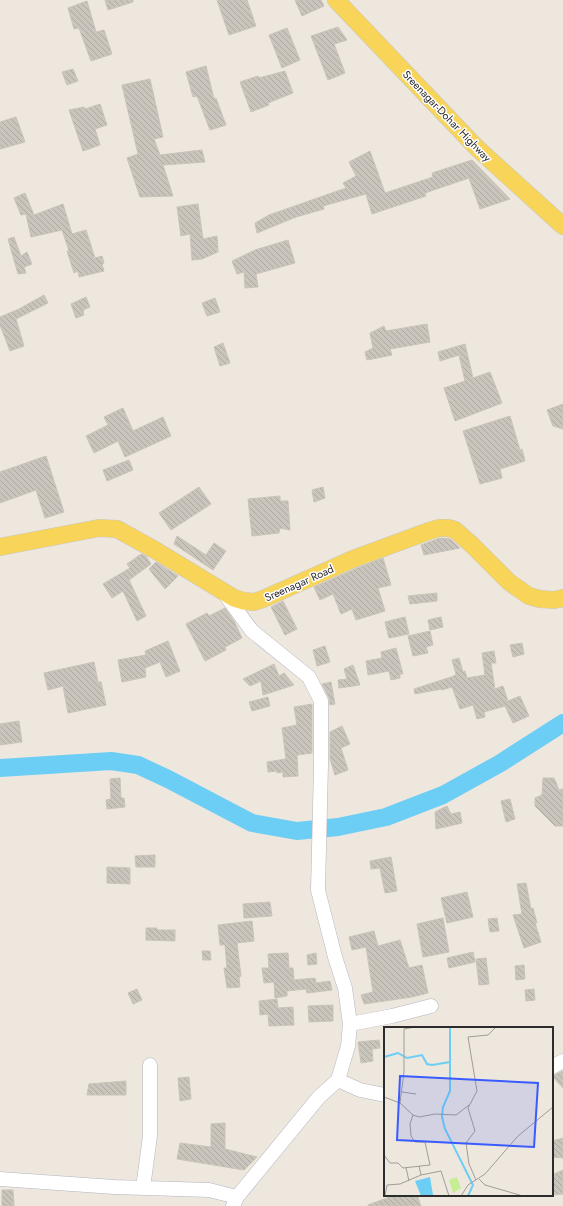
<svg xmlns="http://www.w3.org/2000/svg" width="563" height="1206" viewBox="0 0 563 1206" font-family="Jost,sans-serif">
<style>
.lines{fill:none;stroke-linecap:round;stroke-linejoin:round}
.river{stroke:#6ccef5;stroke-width:18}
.building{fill:url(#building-back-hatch);stroke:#cac3b7}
.minor-casing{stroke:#b2b4c0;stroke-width:15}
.major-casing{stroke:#c8c8c8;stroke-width:18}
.minor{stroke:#fff;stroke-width:14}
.major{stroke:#f8d559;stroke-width:17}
.labels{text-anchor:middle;stroke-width:3;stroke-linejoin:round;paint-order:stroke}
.street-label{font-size:11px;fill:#2c2c2c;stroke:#fff}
.inset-river{fill:none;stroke:#6ccef5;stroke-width:2}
.inset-road{fill:none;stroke:#a09c97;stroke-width:1}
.view{fill:#3a5cff;fill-opacity:0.15;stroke:#3a5cff;stroke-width:2}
.inset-edge{fill:none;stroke:#2c2c2c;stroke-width:2}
</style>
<defs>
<pattern id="building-back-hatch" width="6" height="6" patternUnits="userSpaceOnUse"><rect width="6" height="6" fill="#c9c5bc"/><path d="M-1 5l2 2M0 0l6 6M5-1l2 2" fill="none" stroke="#ada9a2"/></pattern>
</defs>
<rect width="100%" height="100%" fill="#eee7de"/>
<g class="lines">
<path class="river" d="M0,768L111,761L138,765L168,779L252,823L297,831L338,827L386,817L443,795L499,764L563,723"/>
</g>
<path class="building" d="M105,0H133V2L108,10Z
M217,0H247L256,26L229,35Z
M295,0H321L324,6L302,16Z
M87,1L96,32L104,30L112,54L91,61L79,28L74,29L68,8Z
M338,27L347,40L334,44L345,73L328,80L311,36Z
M287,28L300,60L282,68L269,35Z
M206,66L214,99L216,98L226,125L210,130L197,96L193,97L186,72Z
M73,69L78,81L67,85L62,72Z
M285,71L293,93L268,103L269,105L251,112L240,82L258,76L259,78Z
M150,79L163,137L154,139L160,155L202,150L205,162L163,165L173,196L140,197L127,158L138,154L122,85Z
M100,104L107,125L95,129L100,145L83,151L69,110L84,107L85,109Z
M16,117L25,142L0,149V122Z
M370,151L385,193L433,177L432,173L472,160L510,199L480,209L469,178L425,193L426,196L372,214L366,194L323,206L324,209L296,217L257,233L255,223L269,215L346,188L343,183L356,176L349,162Z
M25,193L34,215L63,204L72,234L86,230L95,258L102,256L104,263L102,264L104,271L79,277L78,271L74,273L67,251H69L62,230L31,237L26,214L21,215L14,198Z
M198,204L203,239L217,236L218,252L202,259L192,260L190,234L181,236L177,207Z
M14,237L21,256L27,252L32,264L24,267L26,273L18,274L8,239Z
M288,240L295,263L256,274L258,287L245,288L244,272L237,274L232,261L255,250Z
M44,295L48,303L16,319L24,346L10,351L0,325V317L19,309Z
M86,297L90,307L83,310L84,315L76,318L71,304Z
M215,298L220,312L207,316L202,303Z
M427,324L430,342L390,349L392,355L367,360L365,352L373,348L370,333L384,326L386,331Z
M223,343L230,363L220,366L214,347Z
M465,344L473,378L490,372L502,403L455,421L444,388L465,381L459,355L440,361L438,352Z
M563,404V429L553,426L547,410Z
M123,408L133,431L163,417L171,436L125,457L118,441L94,453L86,436L108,425L104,417Z
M510,416L520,450L522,449L525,461L500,469L502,478L480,484L463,431Z
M46,456L64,512L45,518L36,490L0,503V472Z
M129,460L133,470L107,481L103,470Z
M199,487L211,504L171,530L159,513Z
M323,487L325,498L314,502L312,490Z
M280,496V501H288L290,530L280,528L279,533L252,536L248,499Z
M177,536L206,555L214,543L226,551L213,570L174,544Z
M440,538L450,539L460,548L424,555L421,545Z
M141,554L146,556L151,564L129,580L146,616L137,621L123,591L112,598L103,584L130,568L127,564Z
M383,558L391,585L378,588L385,611L356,620L352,609L341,614L333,594L320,600L314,587L357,568Z
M156,562L178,576L165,589L149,569Z
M437,593V601L410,604L408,596Z
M283,601L297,629L285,635L271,607Z
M225,608L234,621L242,638L225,647L226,650L205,661L186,624L207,613L209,616Z
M405,617L409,634L389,638L385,622Z
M441,617L443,627L430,630L428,620Z
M430,631L433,645L426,647L428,653L413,656L408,636Z
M168,641L180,671L166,677L160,662L145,668L146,677L122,682L118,660L146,655L145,651Z
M522,643L524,654L513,657L510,645Z
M325,646L330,662L317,666L313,650Z
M396,648L403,674H400V678L391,680L389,671L368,675L366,661L382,658L381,652Z
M494,651L496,663H491L495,689L503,686L508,701L520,696L529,716L513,723L505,706L484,712L485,717L477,719L473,705L460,709L452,687L442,690V689L415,694L414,689L454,676L456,674L452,660L459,658L463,672L465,671L467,678L485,675L482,653Z
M94,662L98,682H101L106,705L68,713L63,686L48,690L44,673Z
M274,664L279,676L284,673L294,685L263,695L261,681L250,686L243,679Z
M353,665L360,685L339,688L338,680L347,679L344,669Z
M331,682L335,704L330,705L329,698L322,684Z
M268,697L270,706L252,711L249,702Z
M312,704V753L297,755L298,776L283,777V772L277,773V771L268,772L267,762L286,759L282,728L297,725L294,707Z
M19,721L22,742L0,745V724Z
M342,726L350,744L341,748L348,770L335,775L330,759V732Z
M120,778L121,798H124L125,807L107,809L106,800L111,799L110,779Z
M543,778H554L559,790L563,789V826H555L535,806V798L542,795Z
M510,799L515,819L506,822L501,801Z
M447,806L451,814L460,812L462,823L436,829L435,812Z
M155,855V867H136L135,856Z
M391,857L397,891L385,893L380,868L371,869L370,861Z
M107,867L130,868V884L107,883Z
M526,883L531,909L533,908L537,923H535L541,942L524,948L513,915L522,914L517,884Z
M467,892L473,917L447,923L441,898Z
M270,902L272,916L244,918L243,904Z
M443,918L449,952L423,957L417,924Z
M497,918L499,931L490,932L488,919Z
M252,921L254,941L237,943L241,976L239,977L240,987L227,988L224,968H227L225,945H220L218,925Z
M146,928H157V930H175V941L146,940Z
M374,931L378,946L400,940L409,968L422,965L428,993L412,997L364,1004L361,995L373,992L366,947L352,950L349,937Z
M202,951H210L211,960H203Z
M473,952L475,962L449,968L447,958Z
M288,953L289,968H293L294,980L315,978L316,983L330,981L332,990L307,993L306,989L287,991V996L275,998L274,982L264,983L262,968H269L268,954Z
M316,953L317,964L308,965L307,955Z
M486,958L489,984L479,985L476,959Z
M524,965L525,979L516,980L515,966Z
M137,989L142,1000L133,1004L128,993Z
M534,989L535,1000L526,1001L525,990Z
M277,999L278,1008L293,1007L294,1025L269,1026L268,1014L260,1015L259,1001Z
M333,1005V1021L309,1022L308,1006Z
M379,1040L380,1048L372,1049L373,1061L361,1063L358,1042Z
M563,1071V1088L552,1076Z
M189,1077L191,1099L180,1101L178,1078Z
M126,1081V1095H87L89,1084Z
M225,1123V1149L257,1157L244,1170L177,1159L180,1143L211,1147V1124Z
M563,1138V1158L552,1157V1141Z
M563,1170V1194L552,1195L554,1174Z
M2,1190H13L14,1206H2Z
M395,1195H417L421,1206H368V1205Z"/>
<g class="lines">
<g class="minor-casing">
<path id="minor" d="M224,593L252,631L309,677L321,701V765L318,890L335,957L345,988L350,1024L348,1046L338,1080L319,1097L237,1197L233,1206
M350,1024L392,1016L431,1006
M552,1067L563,1061
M338,1080L360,1090L385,1095
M0,1179L114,1187L209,1190L237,1197
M143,1188L150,1136V1065"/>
</g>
<g class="major-casing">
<path id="major" d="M336,0L477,148L563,226
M0,547L99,528L117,529L155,550L234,598L244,601L254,602L263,599L353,559L429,531L439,528H448L455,530L472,545L509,582L529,596L540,599L554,600L563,598"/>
</g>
<use href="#minor" class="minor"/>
<use href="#major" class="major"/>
</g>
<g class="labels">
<g class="street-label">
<text transform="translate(447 116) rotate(46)" y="4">Sreenagar-Dohar Highway</text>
<text transform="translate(299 583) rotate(-24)" y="4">Sreenagar Road</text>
</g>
</g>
<g transform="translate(384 1027)">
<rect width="169" height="169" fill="#eee7de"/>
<path d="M73,150L77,161L69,166L65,153Z" fill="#c6ef93"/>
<path d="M46,150L49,168L37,169L31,154Z" fill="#6ccef5"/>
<path class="inset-river" d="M66,0V64L59,80L58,90L61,102L89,158L84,169M0,30L14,26L23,31L38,28L43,37L48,38L66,35"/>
<path class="inset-road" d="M36,0H50M18,65L32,67M0,70L16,76L29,88L35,90L51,87L72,88L85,78M16,76L20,45V2L31,0M0,128L6,136H14L19,141L46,138L41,115H31L27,109L26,97L29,88M35,139L37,148L57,144L65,169M22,141L25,154M95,152L101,158L139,169M92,153L85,137L82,116L91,104L84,81L93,64L84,10L104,8L112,0M1,169L3,158L16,157L37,148M77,169L84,158L101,147L134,109L169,80"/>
<path class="view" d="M16,49L154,56L150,120L13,113Z"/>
<rect width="169" height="169" class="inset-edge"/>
</g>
</svg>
